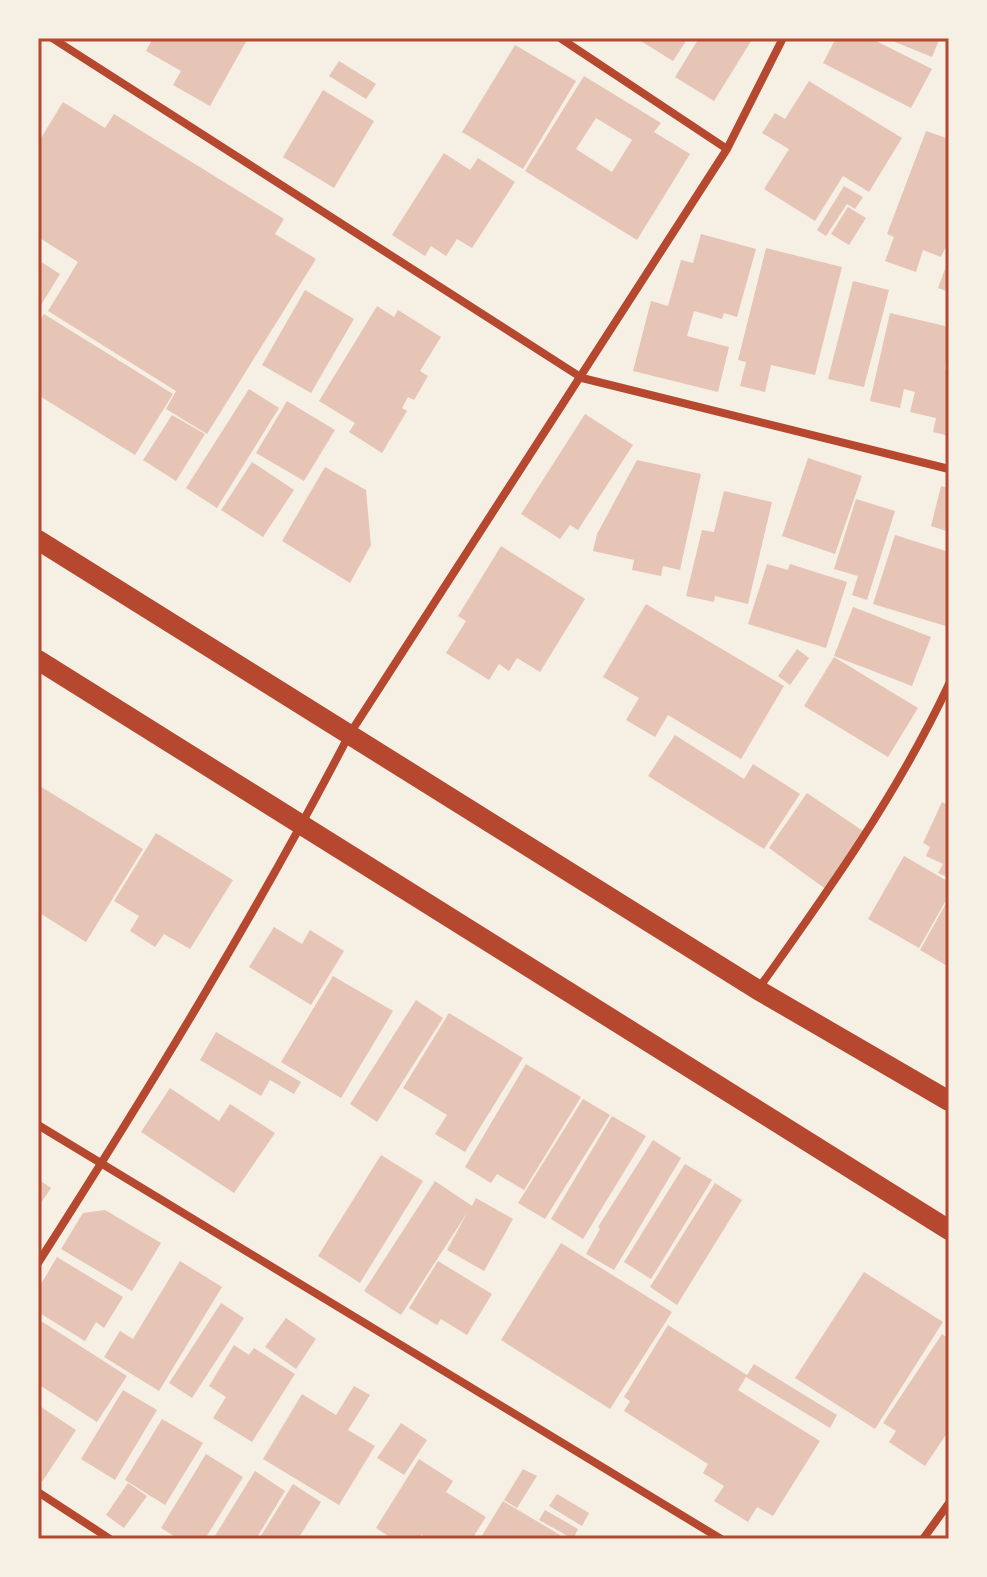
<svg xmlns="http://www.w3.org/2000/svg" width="987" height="1577" viewBox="0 0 987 1577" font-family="'Exo 2',sans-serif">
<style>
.building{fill:#e6c5b7;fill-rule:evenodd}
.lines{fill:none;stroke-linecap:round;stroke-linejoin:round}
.minor{stroke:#b5482f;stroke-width:8}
.primary{stroke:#b5482f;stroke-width:20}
.neatline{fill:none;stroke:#b5482f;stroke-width:3}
</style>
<rect width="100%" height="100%" fill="#f6efe4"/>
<path class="building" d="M153,38H243L247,40L210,106L173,85L181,71L146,51Z
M636,38H688L673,61Z
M699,38H753L714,101L675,77Z
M836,38H870L932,69L911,108L823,63Z
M885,38H940L932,57Z
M515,45L576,81L523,169L462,132Z
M339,61L376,84L366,99L329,76Z
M584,76L661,123L654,132L690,154L637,240L525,171ZM596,118L632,140L612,172L576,149Z
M809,81L902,138L869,192L843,176L815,221L764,189L789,149L762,133L775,113L785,119Z
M323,90L374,121L334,188L283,157Z
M63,102L105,128L114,114L284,219L275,234L316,259L207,434L166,409L176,391L48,311L78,262L38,237V143Z
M926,131L949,139V240L941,257L923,250L916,272L885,261L894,237L887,234Z
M444,153L470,170L478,158L515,182L472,248L457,239L446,256L431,246L425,256L392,235Z
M844,186L863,197L855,209L847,204L826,236L817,230Z
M848,207L866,218L849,245L831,234Z
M701,234L756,249L737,317L724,313L722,319L694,311L687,336L729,347L718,392L633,371L651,301L668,306L681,260L693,263Z
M766,248L842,267L815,375L771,365L765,392L740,386L746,362L738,360Z
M38,260L60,274L38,310Z
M945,269L949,271V292L938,288Z
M853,281L889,290L864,387L828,379Z
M305,290L354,319L311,393L262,365Z
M377,306L394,317L398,310L441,337L420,371L428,376L414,400L408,397L402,408L407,411L382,453L349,432L355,423L319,401Z
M890,313L949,327L945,369L949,370V436L933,432L936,418L910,412L915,392L904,389L900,408L870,401Z
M44,314L173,394L135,455L38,395V323Z
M249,389L279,408L217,508L186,488Z
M287,401L335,430L304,481L256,453Z
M585,414L633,445L578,530L570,525L560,539L521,514Z
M172,415L205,434L176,481L143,460Z
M808,458L862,476L835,554L782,536Z
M637,460L701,474L680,570L663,566L661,576L632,570L634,560L593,551L597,534Z
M252,462L294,490L263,537L221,510Z
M325,467L366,490L371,545L350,583L282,541Z
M941,486L949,488V532L931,526Z
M724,491L772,502L748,604L715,596L714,602L686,596L702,530L714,532Z
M856,499L895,511L867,600L852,595L858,576L834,569Z
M895,535L949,552V627L873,604Z
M501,546L585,599L540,672L517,658L509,671L499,664L489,680L446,653L466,621L458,616Z
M767,564L788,570L790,564L847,582L826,648L748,624Z
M646,604L784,686L741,759L668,715L655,737L626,720L639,698L603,677Z
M853,607L931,637L912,686L834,656Z
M797,649L809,658L790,685L778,676Z
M834,657L918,708L888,757L804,706Z
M675,735L744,779L753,764L800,794L764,849L648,776Z
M38,785L143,849L86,942L38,912Z
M807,793L866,833L827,890L769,848Z
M942,802L949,806V878L938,873L943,864L926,856L930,847L923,843Z
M156,833L233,880L190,949L164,934L155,947L130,931L139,916L114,901Z
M904,856L949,882V895L919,948L868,919Z
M949,898V967L920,950Z
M274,927L302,944L310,930L344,951L311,1005L249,967Z
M333,976L393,1011L341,1098L281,1062Z
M416,1000L443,1018L377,1122L350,1104Z
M449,1013L523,1058L465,1152L435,1134L447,1115L403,1088Z
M216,1032L301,1082L294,1094L270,1080L261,1096L200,1060Z
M526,1064L581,1097L524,1190L497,1174L491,1183L465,1167Z
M170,1088L219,1121L230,1104L275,1133L234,1193L141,1132Z
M583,1099L610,1115L545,1219L518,1203Z
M612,1116L646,1136L583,1239L551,1219Z
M653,1140L681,1158L614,1270L586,1254L600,1229L598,1227Z
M381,1155L423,1181L360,1283L318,1256Z
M685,1164L712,1180L651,1279L624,1262Z
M38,1179L51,1188L38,1207Z
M435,1181L472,1206L476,1198L513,1219L484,1271L447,1250L467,1213L401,1315L364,1291Z
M715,1183L742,1200L677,1305L650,1287Z
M105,1210L161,1243L132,1291L61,1249L83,1213Z
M561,1243L672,1312L610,1409L501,1340Z
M57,1257L123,1297L104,1328L96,1322L85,1341L38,1312V1289Z
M180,1261L222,1287L159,1391L104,1357L120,1331L133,1339Z
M438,1261L492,1294L467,1335L441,1319L437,1325L409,1308Z
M864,1272L943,1322L875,1429L795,1378Z
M221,1303L244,1318L192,1398L169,1383Z
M286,1318L316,1339L296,1369L265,1347Z
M41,1321L127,1376L97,1422L41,1386L38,1392Z
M668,1325L747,1375L754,1364L837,1415L830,1428L746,1377L738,1390L820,1441L773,1516L757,1507L748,1522L714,1501L724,1486L703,1473L708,1464L624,1411L630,1401L624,1397Z
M942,1334L949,1339V1430L925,1466L889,1442L896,1431L883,1423Z
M234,1345L249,1355L254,1348L295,1374L252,1442L213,1418L226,1397L209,1386Z
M354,1386L370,1395L348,1430L375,1446L339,1505L263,1459L302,1394L336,1415Z
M123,1390L157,1410L115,1480L81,1459Z
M38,1405L76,1430L42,1482L38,1479Z
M162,1419L203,1443L165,1505L125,1480Z
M401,1423L427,1440L404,1475L377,1458Z
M206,1454L243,1477L205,1539H179L161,1528Z
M419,1459L453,1481L446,1492L486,1517L472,1539H426L422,1534L419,1539H393L376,1528Z
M523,1469L537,1476L517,1508L504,1500Z
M255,1471L285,1491L256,1539H213Z
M128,1483L147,1496L124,1528L106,1515Z
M293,1484L321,1502L298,1539H259Z
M557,1494L589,1513L582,1526L549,1506Z
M503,1501L560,1535L558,1539H480Z
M545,1510L578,1529L573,1539L539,1520Z"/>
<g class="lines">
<path class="minor" d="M52,38L582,378L949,469
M560,38L727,149
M759,988C829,890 898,793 949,684
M38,1125L721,1539
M38,1263C148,1091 255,916 349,735L727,149L783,38
M38,1492L110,1539
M923,1539L949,1503"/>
<path class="primary" d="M38,540L758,990L949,1101
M38,660L949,1230"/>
</g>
<rect width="987" height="1577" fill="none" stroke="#f6efe4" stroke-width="80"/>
<rect x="40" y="40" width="907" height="1497" class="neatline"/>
</svg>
